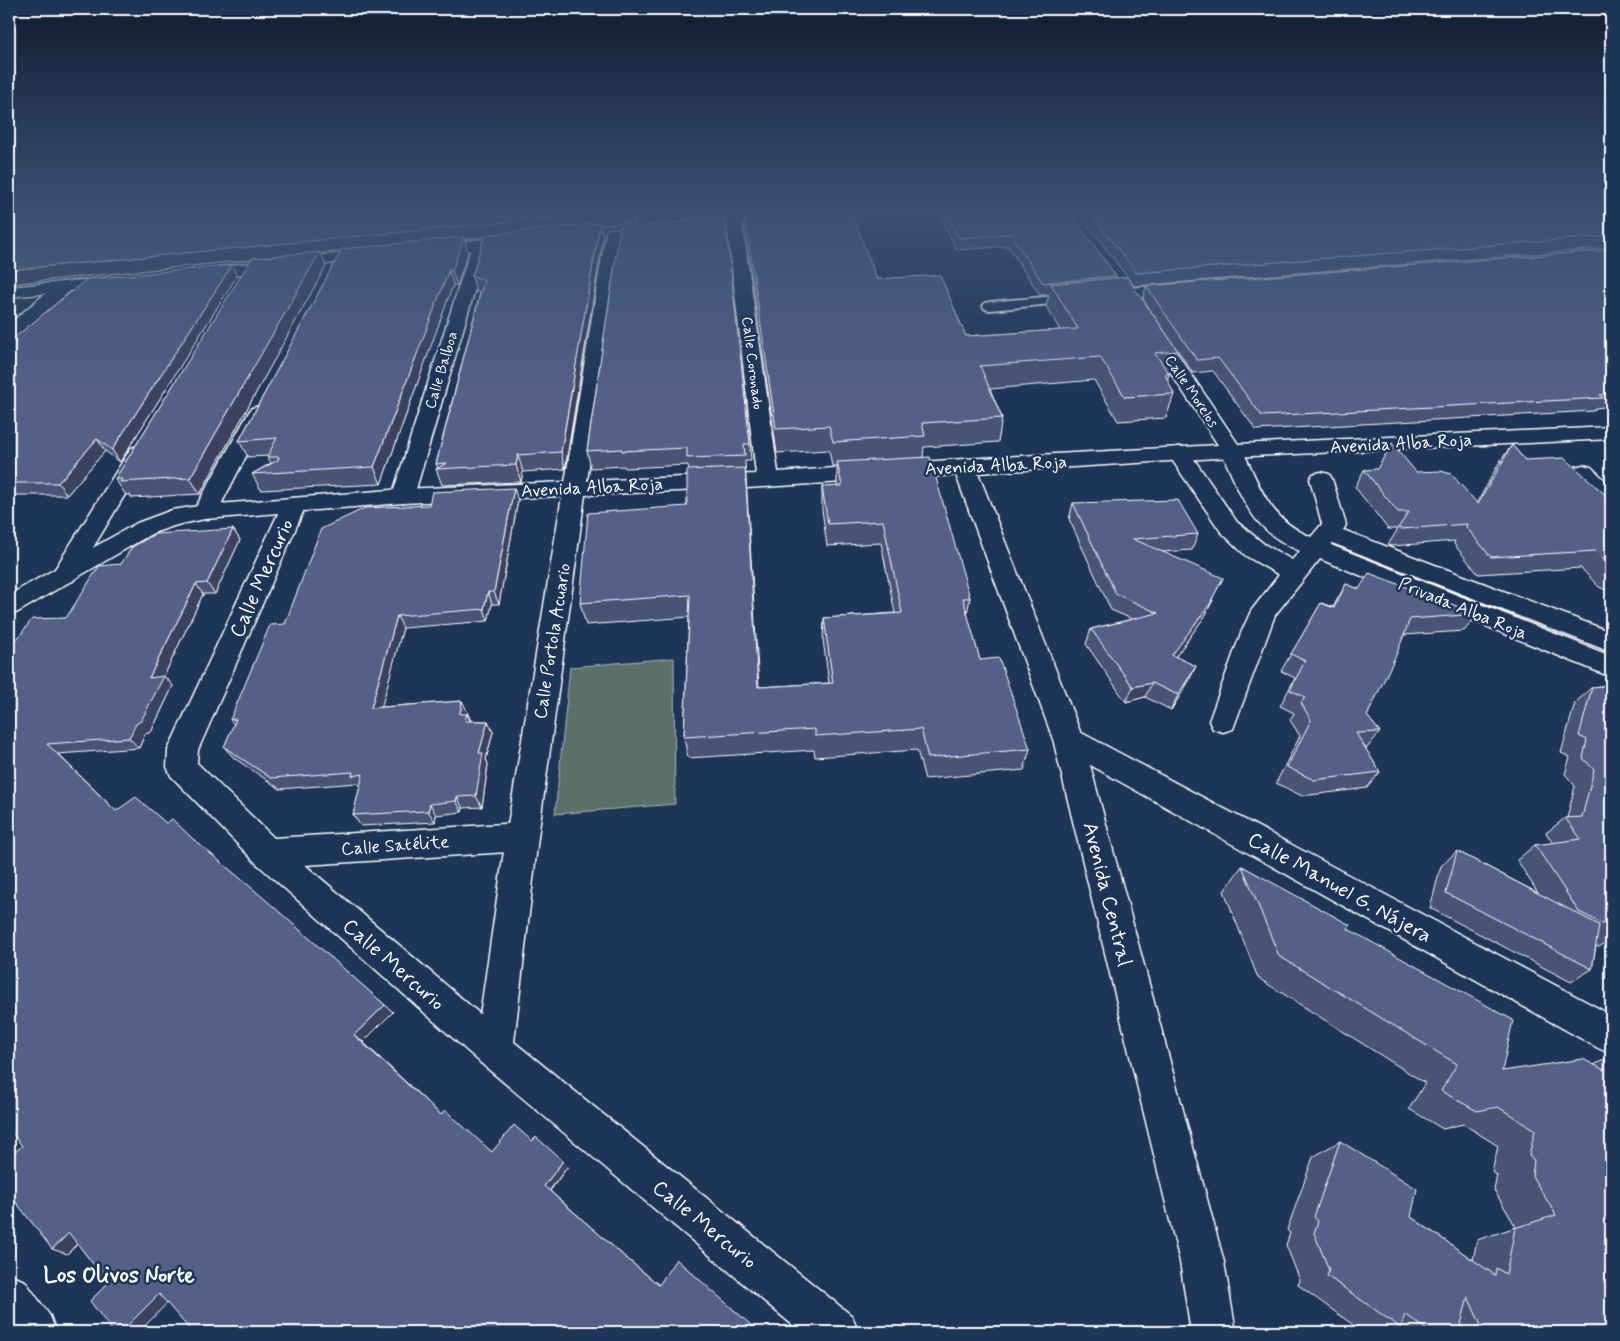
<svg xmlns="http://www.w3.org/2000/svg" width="1620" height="1341" viewBox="0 0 1620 1341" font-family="Mynerve,sans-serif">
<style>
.green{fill:#5b6f6b;stroke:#adb7b5}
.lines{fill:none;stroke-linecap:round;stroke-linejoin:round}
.lane-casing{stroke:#fff;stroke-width:4}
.street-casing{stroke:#fff;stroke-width:3}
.secondary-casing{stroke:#fff;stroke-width:3}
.lane{fill:#1d3557;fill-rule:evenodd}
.street{fill:#1d3557;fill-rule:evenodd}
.secondary{fill:#1d3557;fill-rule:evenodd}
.wall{fill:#485375;stroke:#fff}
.shaded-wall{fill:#3b435f;stroke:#fff}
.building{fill:#546088;stroke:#fff}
.labels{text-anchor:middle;stroke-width:5;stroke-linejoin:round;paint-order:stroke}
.far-street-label{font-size:15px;fill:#fff;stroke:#1d3557}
.street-label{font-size:18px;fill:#fff;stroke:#1d3557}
.near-street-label{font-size:21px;fill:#fff;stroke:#1d3557}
.near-neighbourhood-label{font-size:22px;font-weight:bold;fill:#fff;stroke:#1d3557}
</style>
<rect width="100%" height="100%" fill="#1d3557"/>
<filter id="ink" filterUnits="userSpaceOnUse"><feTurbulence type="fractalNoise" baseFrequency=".02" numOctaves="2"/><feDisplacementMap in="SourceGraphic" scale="10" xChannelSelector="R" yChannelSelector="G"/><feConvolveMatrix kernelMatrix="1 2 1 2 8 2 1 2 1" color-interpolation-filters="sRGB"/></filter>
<g filter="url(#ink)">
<path class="green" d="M674,658L675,804L555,814L570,667Z"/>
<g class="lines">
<g class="lane-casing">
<path id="lane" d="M1077,294L1082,295L1084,298L1082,301L990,310L985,309L983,306L985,303L990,302Z"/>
</g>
<g class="street-casing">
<path id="street" d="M480,240L486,242L488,245L414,496L411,501L403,503L395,501L392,496L472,245L474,242Z
M64,282L70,283L73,287L70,291L16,337L9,338V324L58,283Z
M1181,284L1187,285L1190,289L1187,293L1128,298L1122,297L1119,293L1122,289L1128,288Z
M259,406L266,408L269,412L217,512L213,517L205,519L197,517L193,512L249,412L252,408Z
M1232,445L1240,446L1243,451C1261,489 1269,519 1311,537L1322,524L1310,479L1313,474L1321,472L1329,474L1332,479L1346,525L1343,530L1611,632V652L1332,543L1331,545L1611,656V677L1320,559L1275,615L1233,729L1223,732L1213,729L1209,721L1241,633L1251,611L1279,575L1246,556L1221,532L1168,454L1171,449L1179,447L1187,449L1237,522L1264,544L1292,560L1300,551C1250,530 1242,497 1221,451L1224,446Z
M139,446L147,448L150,453L73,581L64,584L55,581L52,575L55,569L128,453L131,448Z
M1583,465L1591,467L1611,486V506L1603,504L1575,477L1572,472L1575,467Z
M294,498L302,500L306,505L198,750L197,763L274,838L522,823L533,827L538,837L533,847L522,851L305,865L507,1037L513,1050L507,1063L494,1069L481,1063L256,863L171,776L167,767L168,750L282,505L286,500Z
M1068,727L1078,731L1611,1015V1054L1598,1048L1058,747L1053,739L1058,731Z
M9,1275L25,1281L50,1316L56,1332H9Z"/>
</g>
<g class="secondary-casing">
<path id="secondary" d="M785,209H837L835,212L830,214L742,223L778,472L964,459L1218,445L1144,332L1146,328L1153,326L1160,328L1238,444L1611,427V439L1232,457L978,473L1083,739L1224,1262L1236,1332H1191L1180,1262L1053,739L956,475L747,488L585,495L538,837L514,1042L852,1316L858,1332H801L481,1063L475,1050L506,837L562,496L403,503L205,519L177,525L153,533L18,612L9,615V595L137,523L172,510L205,505L403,489L565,482L606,232L608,229H620L622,232L587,481L756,474L727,225L689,229L683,227L681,224L683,221L689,219Z
M520,236L526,238L528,241L526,244L428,255L422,253L420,250L422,247L428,245Z
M373,250L379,252L381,255L379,258L197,279L191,278L189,274L191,270L197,269Z
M117,277L123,278L126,282L123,286L9,297V287Z"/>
</g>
<use href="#lane" class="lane"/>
<use href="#street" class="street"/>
<use href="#secondary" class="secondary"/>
</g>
<path class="wall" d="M9,209L226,213L229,209H651L633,214L636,227L750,444L751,461H745L759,687L829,683L823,640L824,618L895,613L881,543L827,546L822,510V487H837V466H832L829,450L777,453L745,230L744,209L877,279L966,336L1060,330L1046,306L1049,295H1040L1008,246L957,250L938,214H933L930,209H1067L1116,276V278L1178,351L1167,380L1174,394L1166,418L1118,421L1094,380L990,389L1002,418L998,442L924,447L923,457L970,598L967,614L980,660L1030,749L1024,770L925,779L917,750L815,757L814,750L688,758L684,737L689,617L586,625L580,603L687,506L689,470L688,465L625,468L624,466L591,468L587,451L621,223L601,225L603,238L565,469L523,472L521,482L442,485L436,469L438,468L436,464L480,293L476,292L472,276L484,237L464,239L468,252L457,286L453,285L381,484L261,490L252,474L271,463L267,457L268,456L248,457L239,441L341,251L321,253L326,266L200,494L132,498L130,495H126L115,479L251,260L9,284Z
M1076,209H1611V248L1134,286Z
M1611,250V406L1596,408L1593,411L1256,430L1213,371L1193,373L1143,299L1146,286Z
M237,276L120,462L105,451L67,495H9V342Z
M1512,445L1525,460L1611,500V592L1599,587L1581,568L1478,574L1454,544L1455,541L1392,546L1388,545L1398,529H1388L1355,487L1364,470L1416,472L1477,503L1500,461Z
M518,500L499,604H492L488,621L403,628L381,707L462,701L471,721H488L493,732L486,759L488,764L482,807L463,808L462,812L436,815L435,822L361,826L353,815L360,787L357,783L280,789L234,758L224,747L234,724L230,720L285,624L429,505Z
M1073,503L1198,534L1192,550L1162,552L1212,601L1205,616L1176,656L1189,681L1171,710L1145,697L1126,702L1086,644L1091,629L1132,619L1111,610L1069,519Z
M233,529L240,540L215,594H203L164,676L173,686L151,732L145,734L139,748L58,754L116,811L166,823L194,840L385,1005L393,1012L363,1042L441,1115L492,1152L532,1141L563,1161L568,1166L550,1191L625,1257L659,1285L759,1332L167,1303L108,1283L78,1244L67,1254L22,1146L18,638L66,618L121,564Z
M1346,584L1359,589L1478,614L1464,631L1404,635L1367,716L1380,732L1367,748H1365L1380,772L1367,788L1302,796L1276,783L1300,736L1290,720L1294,713L1280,706L1295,678L1281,671L1321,603L1333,607Z
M1611,685V939L1599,947L1596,946L1592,969L1571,982L1430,908L1441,866L1457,851L1538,893L1517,860L1535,845L1553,843L1546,833L1565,818H1567L1575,786L1565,774L1570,757L1561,753L1575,703L1592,687Z
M1242,866L1348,929L1502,1071L1594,1065L1605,1059L1611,1332H1363L1298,1285L1300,1280L1286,1245L1290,1233L1287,1230L1313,1157L1340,1141L1411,1217L1473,1260L1477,1240L1516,1227L1494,1190L1497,1175L1492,1172L1498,1146L1463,1124L1443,1129L1409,1109L1425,1083L1258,978L1224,891Z"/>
<path class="shaded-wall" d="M632,209H651L633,214L634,222L601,225L603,238L565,469L561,452L600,225L464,239L468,252L457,286L452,271L463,239L321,253L326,266L200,494L190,478L319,253L9,284V270Z
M232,265L237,276L120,462L112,450Z
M449,270L453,285L381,484L374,467Z
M97,439L105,451L67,495L58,483Z
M518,455L523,472L521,482L516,465Z
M514,488L518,500L499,604L494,592Z
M233,529L240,540L215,594L207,583Z
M1223,578L1209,605L1213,600L1205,616L1166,670L1172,655Z
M196,584L203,594L164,676L173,686L151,732L145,734L139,748L129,738L149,678Z
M488,592L492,604L488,621L484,609Z
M397,616L403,628L378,720L371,708Z
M1196,666L1189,681L1171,710L1178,695Z
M1152,683L1145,697L1126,702L1133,687Z
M462,701L468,713L467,714L472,725L465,726L460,714Z
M488,721L493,732L486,759L488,764L482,807L476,796L479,753Z
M457,797L463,808L462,812L456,801Z
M430,804L436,815L435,822L428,811Z
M385,1005L393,1012L363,1042L354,1035Z
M563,1161L568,1166L549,1191L544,1186Z
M69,1233L84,1237L67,1254L52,1249Z
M159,1294L173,1297L139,1332H121Z"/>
<path class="building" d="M9,209H212L214,213H226L229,209L632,210L9,270Z
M744,209H850L877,279L940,275L966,336L1078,329L1051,284L1127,277L1178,351L1155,353L1169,374H1165L1174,394L1125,397L1100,357L980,366L1002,418L922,423L925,436L833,442L829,426L776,429Z
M943,209H1067L1116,276L1043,283L1010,234L959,238Z
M1087,209H1611V236L1137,273Z
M725,217L750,444H744L745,456L687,458V448L622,451V449L587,451L621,222L634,220L636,227Z
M600,223L561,452L518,455L516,465L436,469L447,463L436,464L484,280L472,276L485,235Z
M464,237L452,271L449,270L374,467L252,474L278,460L279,457H267L277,438L239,441L342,249Z
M1611,250V394L1600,395L1603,398L1262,416L1218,358L1197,360L1146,286Z
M320,252L190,478L120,482L122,479H115L252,258Z
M232,265L112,450L97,439L58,483H9V342L87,279Z
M1392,443L1416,472L1441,471L1451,474L1478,504L1512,445L1525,460L1565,458L1611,500V567L1595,551L1491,557L1466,527L1467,524L1402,529L1398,528L1409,512H1398L1364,470L1377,469Z
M930,457L970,598H963L980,660L999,658L1030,749L928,758L921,729L815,736V729L684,737L690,595L580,603L588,513L687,506V470L745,468L758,687L833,683L824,618L902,613L883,521L828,524L822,487L842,486L837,462Z
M514,488L494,592H488L484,609L397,616L371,708L462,701L460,714H467L465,721H488L479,753H483L476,796L457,797L456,801L430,804L428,811L353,815L363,774L352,776L353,772L271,778L224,747L236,719L230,720L270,625L285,624L321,529L365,508L429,505L432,492Z
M1178,500L1198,534L1133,539L1223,578L1211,601L1213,600L1172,655L1196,666L1178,695L1152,683L1133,687L1091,629L1158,613L1116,594L1073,503Z
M233,529L207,583L196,584L149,678L164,676L141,721L136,724L129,738L47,744L116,811L136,797L166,823L172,819L193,839L259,894L385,1005L354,1035L441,1115L445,1110L492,1152L514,1125L532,1141L536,1137L563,1161L544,1186L625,1257L659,1285L676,1259L759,1332H192L159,1294L121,1332H113L90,1301L108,1283L69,1233L52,1249L9,1193V1157L22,1146L9,1129V639L18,638L32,619L66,618L99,566L121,564L132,547L155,534Z
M1369,573L1478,614L1410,619L1397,653L1367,716L1380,732L1356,733L1380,772L1314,780L1287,767L1311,720L1301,703L1305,697L1290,690L1305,661L1291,654L1321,603L1334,608L1346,584L1359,589Z
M1611,685V928L1579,912L1535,845L1581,839L1565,818L1582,817L1594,770L1583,758L1587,740L1579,736L1592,687Z
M1457,851L1599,925L1592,969L1446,893Z
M1242,866L1350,925L1348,929L1513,1020L1502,1071L1583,1059L1604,1070L1605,1059L1611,1063V1332H1484L1468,1297L1459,1332H1430L1405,1314L1401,1328L1327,1276L1329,1270L1314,1233L1318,1221L1314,1217L1340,1141L1417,1189L1411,1217L1495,1275L1496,1268L1506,1274L1515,1228L1556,1215L1532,1176L1534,1160L1529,1156L1535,1130L1498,1107L1477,1111L1441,1091L1457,1064L1279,956Z"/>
</g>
<linearGradient id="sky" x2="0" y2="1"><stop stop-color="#101d30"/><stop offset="0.53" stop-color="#3a5174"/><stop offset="1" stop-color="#3a5174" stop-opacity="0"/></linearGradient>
<rect width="1620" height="397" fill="url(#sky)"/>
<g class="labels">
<g class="far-street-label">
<text transform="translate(753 363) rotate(83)" y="5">Calle Coronado</text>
<text transform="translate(441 370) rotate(-73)" y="5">Calle Balboa</text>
<text transform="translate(1192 391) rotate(56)" y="5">Calle Morelos</text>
</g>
<g class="street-label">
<text transform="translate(1401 443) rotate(-3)" y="6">Avenida Alba Roja</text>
<text transform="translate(996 465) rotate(-3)" y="6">Avenida Alba Roja</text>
<text transform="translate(592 487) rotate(-3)" y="6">Avenida Alba Roja</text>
<text transform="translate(1463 608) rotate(22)" y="6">Privada Alba Roja</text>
<text transform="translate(552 641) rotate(-81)" y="6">Calle Portola Acuario</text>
<text transform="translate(395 845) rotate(-4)" y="6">Calle Satélite</text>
</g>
<g class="near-street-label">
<text transform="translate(261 578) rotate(-66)" y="7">Calle Mercurio</text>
<text transform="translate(1340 887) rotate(29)" y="7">Calle Manuel G. Nájera</text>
<text transform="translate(1108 894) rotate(76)" y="7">Avenida Central</text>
<text transform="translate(394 964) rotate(41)" y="7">Calle Mercurio</text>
<text transform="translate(705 1224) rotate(39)" y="7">Calle Mercurio</text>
</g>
<g class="near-neighbourhood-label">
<text x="119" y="1282">Los Olivos Norte</text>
</g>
</g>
<rect width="1620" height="1341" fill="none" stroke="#1d3557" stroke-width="30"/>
<rect x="15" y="15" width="1590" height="1311" fill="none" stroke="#fff" stroke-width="2" filter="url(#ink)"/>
</svg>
